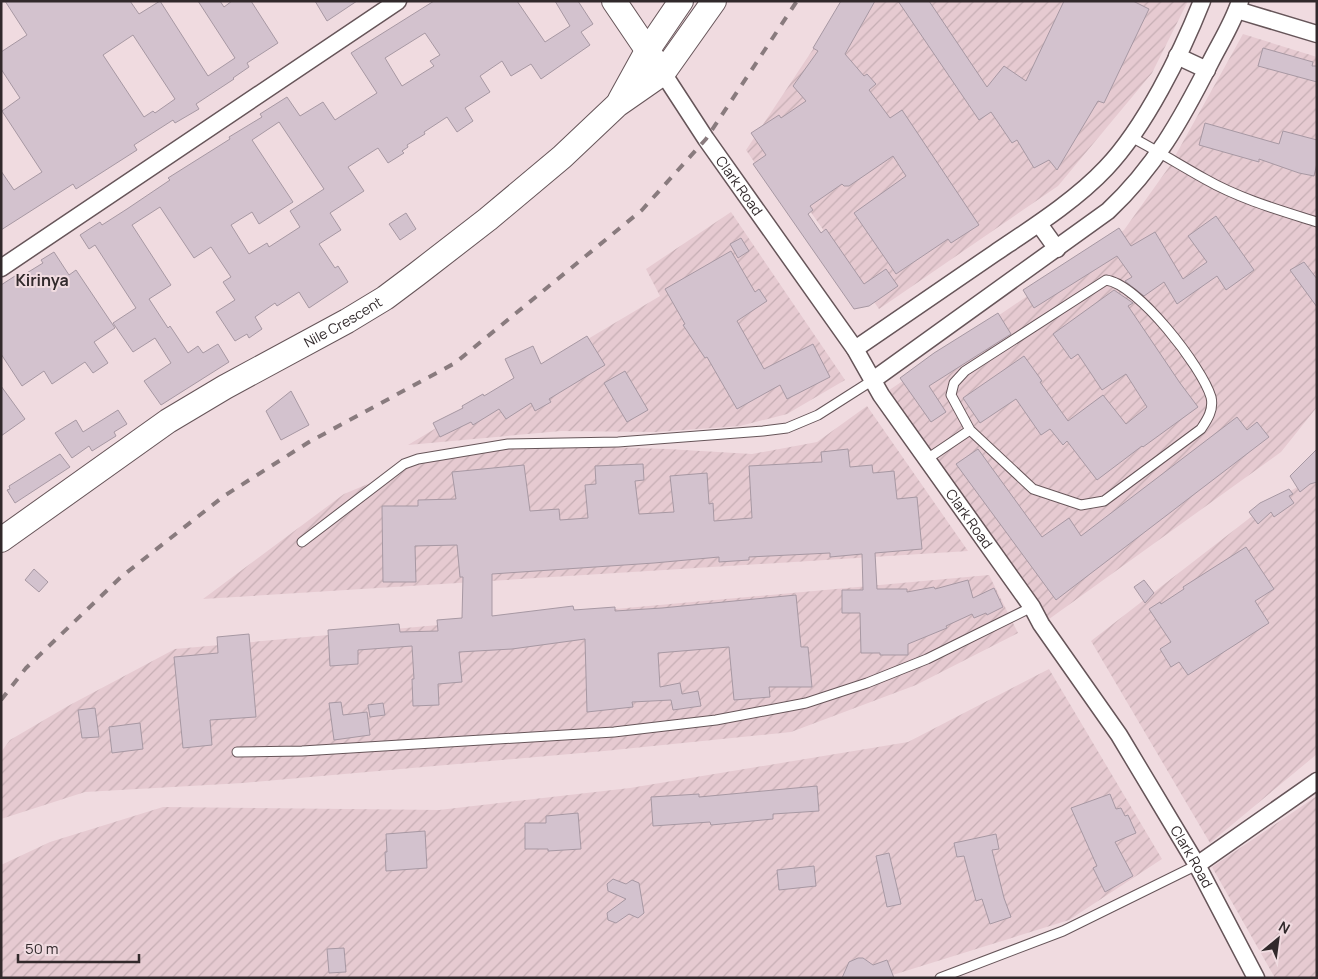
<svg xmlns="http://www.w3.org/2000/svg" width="1318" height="979" viewBox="0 0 1318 979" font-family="Manrope,sans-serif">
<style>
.industrial{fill:url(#industrial-furrows)}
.building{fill:#d3c2ce;stroke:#a798a3;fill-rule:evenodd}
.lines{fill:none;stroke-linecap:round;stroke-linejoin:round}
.lane-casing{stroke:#665559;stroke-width:11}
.street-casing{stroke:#665559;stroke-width:19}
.secondary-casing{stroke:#665559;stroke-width:26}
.lane{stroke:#fff;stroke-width:9}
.street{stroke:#fff;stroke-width:16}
.secondary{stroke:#fff;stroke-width:24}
.rail{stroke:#897b7e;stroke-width:4;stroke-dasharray:9 9;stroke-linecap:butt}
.labels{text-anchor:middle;stroke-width:4;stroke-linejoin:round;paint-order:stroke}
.street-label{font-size:14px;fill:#31292b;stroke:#f0dbe0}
.quarter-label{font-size:16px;font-weight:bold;fill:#31292b;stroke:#f0dbe0}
</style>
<defs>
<pattern id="industrial-furrows" width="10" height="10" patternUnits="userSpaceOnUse" patternTransform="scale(1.25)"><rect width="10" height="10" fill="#e6cad1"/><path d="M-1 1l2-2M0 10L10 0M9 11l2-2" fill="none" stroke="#c6aeb4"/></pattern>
</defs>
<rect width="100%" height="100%" fill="#f0dbe0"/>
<path class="industrial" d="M845,1H1188L1152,73L1058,186L879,309L779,167L765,178L746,150Z
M1243,34L1317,57V407L1281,452L1045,622L885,393L1124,230L1169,167Z
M731,212L845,380L787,414L740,426L656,432L561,431L408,445L489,396L551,361L660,296L646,269Z
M867,406L968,551L203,599L344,494L435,456L508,444L667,449L752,454L817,442Z
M1317,476V754L1210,843L1091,641L1269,503Z
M989,575L1018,633L916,685L791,732L604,751L243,783L85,792L1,819V752L10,740L68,706L175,649Z
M1049,669L1162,859L1069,920L883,978H1V865L50,842L163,807L439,810L630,788L908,742Z
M1317,796V978H1275L1212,867Z"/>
<path class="building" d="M5,1H130L139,14L160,1L208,76L235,58L198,1H220L224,7L232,1H251L278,43L247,63L249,67L233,78L234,79L196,104L199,109L175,123L173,120L134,145L137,150L76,189L73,184L1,230V171L14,190L42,172L2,111L20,98L1,69V52L27,35ZM133,35L175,99L155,113L153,111L144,117L103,55Z
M315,1H357L327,21Z
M434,1H517L545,42L570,26L555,1H578L593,24L581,32L590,45L541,79L531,64L511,76L502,61L480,76L490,92L465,108L473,121L457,132L447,117L424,132L425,134L407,145L408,147L402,151L404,153L388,163L378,148L348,167L364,191L330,213L341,230L319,244L335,268L338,266L348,282L309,308L299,292L277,306L275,303L255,317L262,329L249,338L247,334L235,341L216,312L235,300L223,282L231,277L211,247L194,258L160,207L132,225L171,285L149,299L168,328L170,326L188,353L198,346L203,353L218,344L229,362L161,405L144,381L171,363L155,338L133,352L113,323L136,308L95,245L89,249L80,235L100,222L102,225L127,209L170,180L168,178L230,139L229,137L262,117L260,114L287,97L300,116L323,102L335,120L377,93L351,53ZM425,33L440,55L430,61L434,66L402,86L385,58ZM279,122L324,189L290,211L300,227L269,247L267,243L249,254L231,225L252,212L259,224L293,202L252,140Z
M841,1H875L845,54L864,76L867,74L876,84L869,90L890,118L902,110L979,225L951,243L948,239L896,274L854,213L906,176L893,156L849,186H844L842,184L810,206L813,210L808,214L821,233L826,229L864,284L886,269L898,286L869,306L854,309L753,164L766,155L751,133L779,115L781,118L806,101L793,86L818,51L813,48Z
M898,1H929L987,87L1004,66L1026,81L1064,1H1133L1149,9L1104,103L1098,101L1057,170L1049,160L1034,168L1017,140L1012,143L991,112L979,120Z
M1263,48L1313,62L1312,66H1317V82L1258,66Z
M1205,123L1279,144L1283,131L1317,140V163L1314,176L1299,173L1259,159V162L1199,145Z
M406,213L416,229L400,240L389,224Z
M1216,216L1254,270L1226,290L1217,276L1177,304L1164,282L1144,296L1125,281L1132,277L1117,256L1034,308L1023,290L1119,228L1131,246L1155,232L1183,279L1207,262L1188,236Z
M741,238L749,251L738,258L730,244Z
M731,251L755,292L759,289L767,301L737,321L764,369L813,344L830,377L787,399L780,385L737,409L707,357L705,358L683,325L685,324L665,289Z
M54,252L69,275L76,270L115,328L94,342L108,363L93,373L85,362L52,384L44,371L22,386L1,354V285L15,276L17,279L43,263L41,260Z
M1304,262L1317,279V307L1290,270Z
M1114,290L1133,303L1128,306L1180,383L1198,407L1143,447L1142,446L1097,480L1067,441L1063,445L1050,429L1041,435L1016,399L980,423L963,398L1024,356L1042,381L1040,382L1068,421L1103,395L1126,424L1147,407L1126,374L1102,390L1078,354L1071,359L1053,334Z
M998,313L1011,334L929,386L946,412L931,422L900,378L934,353Z
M587,336L605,365L549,399L551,402L535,411L531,403L506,419L499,409L473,425L471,422L440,437L433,423L463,408L462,406L483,394L484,396L514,378L505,359L533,346L541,364Z
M625,371L648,410L627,422L604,383Z
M1,386L25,419L1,436Z
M291,391L309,425L281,440L266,411Z
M118,410L127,424L114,432L116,436L92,451L89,446L72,458L55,433L76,420L83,432Z
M1237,417L1247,430L1257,422L1269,437L1056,600L956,464L978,449L1042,537L1069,518L1081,536Z
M848,449L850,467L872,465L873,473L894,471L897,499L917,497L922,549L875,553L877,589H907V592L934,587L935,589L968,580L973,598L994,588L1003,607L987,615L986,613L974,618L972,614L946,626L947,628L908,644V655H880V653H861L860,613H842V590H863L862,554L830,557V553L749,557V560L719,562V557L654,563L492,574V616L573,606L574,610L615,607V611L662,608L796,595L801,647H808L812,687H769L770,697L734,700L729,647L658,653L660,687L680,683L682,694L698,691L701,706L673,710L671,700L632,702L633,707L587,712L585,639L512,649L459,652L462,682L438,684L439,705L413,706L412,679H414L412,646L358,650V664L330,666L328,630L399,624L400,632L438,631L437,620L462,618L463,577H460L457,545L415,546L416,582H383L382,506H418V500L456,499L452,472L524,465L530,511L559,509L560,520L588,518L585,485L596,484L595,466L643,464L644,480L635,481L639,514L674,512L670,476L707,473L709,504L713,503L714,521L752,518L749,466L822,462L821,452Z
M1317,449V482L1310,484L1300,492L1290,476Z
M60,454L70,467L15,503L7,490L10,489L9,486Z
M1289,489L1293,494L1289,496L1294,503L1274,517L1271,512L1258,524L1249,512L1260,503Z
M1246,547L1274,589L1255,601L1269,623L1188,675L1179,662L1171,667L1160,649L1171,642L1149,609L1160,602L1161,604L1184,589L1183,587Z
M34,569L48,582L39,592L25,580Z
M1144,580L1154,593L1145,603L1134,587Z
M249,634L256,717L210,720L212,745L183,748L174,657L218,653L217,637Z
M341,702L343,715L367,712L370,735L334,740L329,703Z
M383,703L385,715L370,717L368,705Z
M95,708L99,737L82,738L78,710Z
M140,723L143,749L112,753L109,727Z
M817,786L819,811L773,814V819L711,825L710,822L653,826L651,797L699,794V797Z
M1110,794L1116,809L1121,808L1125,816L1128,815L1136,833L1115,842L1133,876L1105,892L1093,868L1097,866L1071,808Z
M578,813L581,849L548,851V849H525V823H546V816Z
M425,831L427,868L386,871L385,852H387L386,834Z
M996,834L999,849L992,850L1004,898L1011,917L990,924L982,899L976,901L964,856L957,857L954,843Z
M889,853L901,904L887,907L876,856Z
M814,866L816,886L779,890L777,870Z
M613,879L626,884L632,880L639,883L644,913L638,918L629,914L616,923L608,920L607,913L626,899L608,891L607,884Z
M344,948L346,972L329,973L327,949Z
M858,958H863L873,965L887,960L894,978H842L849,962Z"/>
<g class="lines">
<g class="lane-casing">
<path id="lane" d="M1131,137C1156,150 1180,165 1205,179C1240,199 1279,210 1317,222
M1106,280C1138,284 1202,367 1211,397C1214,410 1207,420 1201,429L1104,501L1081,505L1033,489L970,430L951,395L954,383L965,371Z
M927,459L970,430
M302,542L404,464L418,459L508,444L618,442L763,431L787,428L818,415L873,380
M237,752L302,751L614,732L716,720L806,703L867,683L927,659L1032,607
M940,978L1063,931L1197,865"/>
</g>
<g class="street-casing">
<g id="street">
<path d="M1237,10L1317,34"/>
<path d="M1177,56L1207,70"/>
<path id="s1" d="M663,73L706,139L855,349L881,395L1032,607L1041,624L1119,735L1197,865L1256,978"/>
<path d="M1039,224L1057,249"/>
<path d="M1,268L398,1"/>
<path d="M855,349C902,317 949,285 995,253C1032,228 1076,200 1106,168C1145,127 1181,54 1202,1"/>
<path d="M873,380L1108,211C1155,167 1181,120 1210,63C1220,43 1233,23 1240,1"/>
<path d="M1197,865L1317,781"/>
</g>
</g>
<g class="secondary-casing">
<g id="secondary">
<path d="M614,1L656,63"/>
<path d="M620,100L647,51L681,1"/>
<path id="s2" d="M1,540L168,421L225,387L347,321L385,298L417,274L488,219L562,157L617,105L663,73L714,1"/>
</g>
</g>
<use href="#lane" class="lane"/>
<use href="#street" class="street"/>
<use href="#secondary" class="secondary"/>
<path class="rail" d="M1,700L26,668L121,577L224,496L309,442L455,363L642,210L706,139L797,1"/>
</g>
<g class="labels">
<g class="street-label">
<text dy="5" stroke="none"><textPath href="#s1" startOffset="136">Clark Road</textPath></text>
<text dy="5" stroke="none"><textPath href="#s2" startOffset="406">Nile Crescent</textPath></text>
<text dy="5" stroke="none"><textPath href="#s1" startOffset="541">Clark Road</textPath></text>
<text dy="5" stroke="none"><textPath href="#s1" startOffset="946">Clark Road</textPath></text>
</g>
<g class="quarter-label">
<text x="42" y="286">Kirinya</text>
</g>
</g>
<rect width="1318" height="979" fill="none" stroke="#31292b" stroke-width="5"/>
<g transform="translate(1278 939) rotate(29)" stroke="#f0dbe0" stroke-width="4" paint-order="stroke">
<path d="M0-4L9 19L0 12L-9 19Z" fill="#31292b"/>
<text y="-8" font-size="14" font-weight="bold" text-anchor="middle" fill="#31292b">N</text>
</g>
<path d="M18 954v8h121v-8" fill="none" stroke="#31292b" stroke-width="2.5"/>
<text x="25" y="954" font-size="15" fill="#31292b" stroke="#f0dbe0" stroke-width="4" paint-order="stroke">50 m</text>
</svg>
